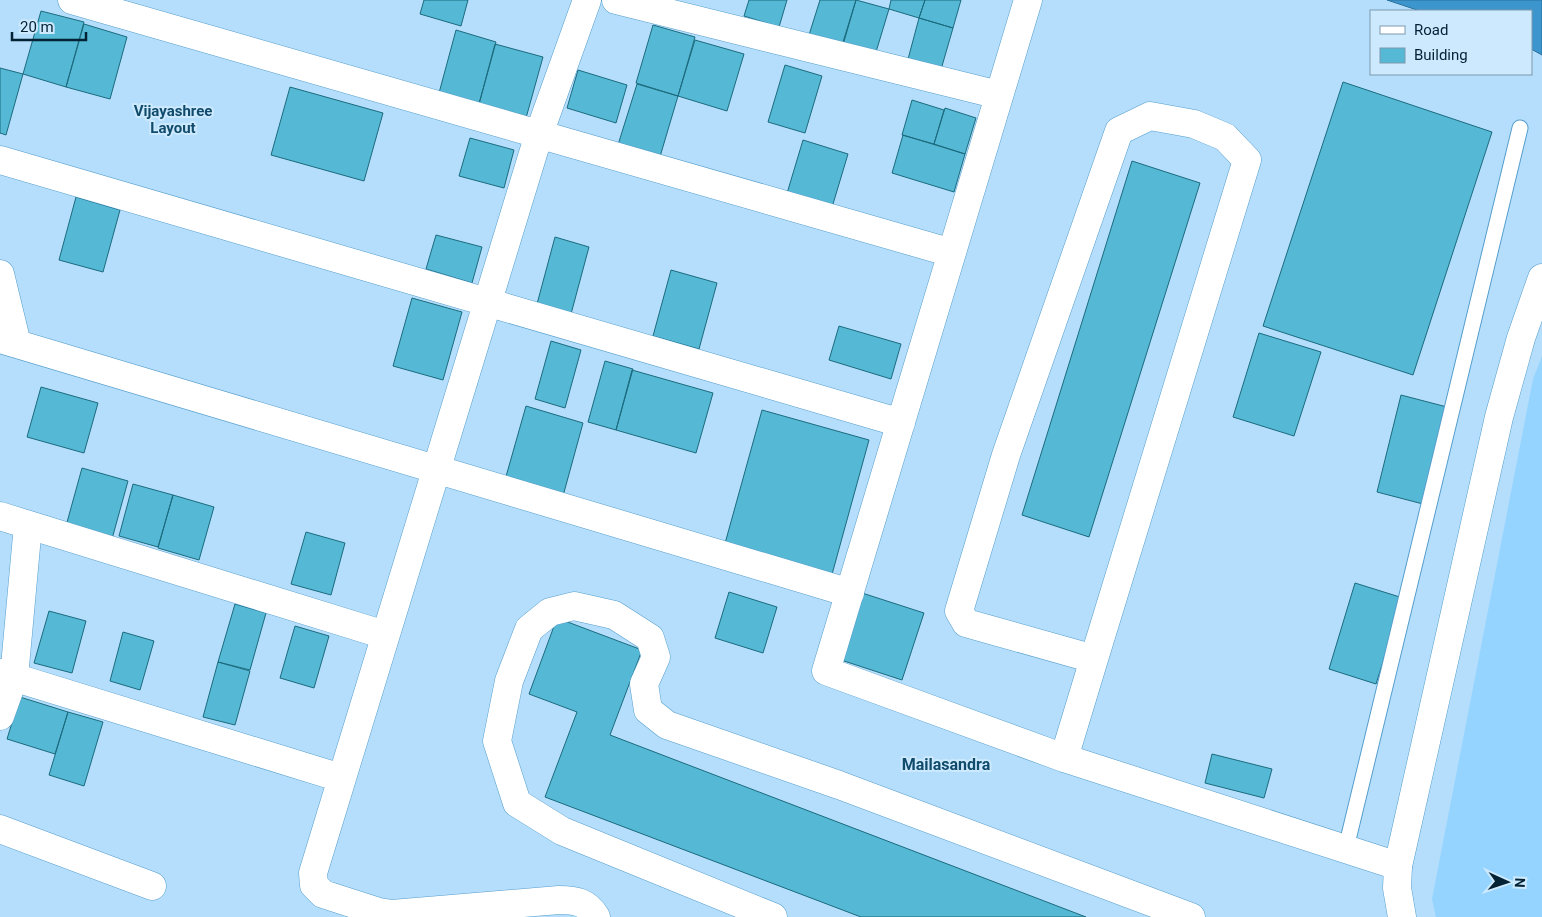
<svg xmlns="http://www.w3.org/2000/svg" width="1542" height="917" viewBox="0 0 1542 917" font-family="Roboto,sans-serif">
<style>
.built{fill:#95d4ff}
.water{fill:#3c96cd;stroke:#2b739f}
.building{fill:#55b8d4;stroke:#1b6b7f}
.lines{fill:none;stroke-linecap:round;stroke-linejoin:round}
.lane-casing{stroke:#569ecd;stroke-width:17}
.street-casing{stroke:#569ecd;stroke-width:29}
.secondary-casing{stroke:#569ecd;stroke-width:29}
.lane{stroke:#fff;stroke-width:15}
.street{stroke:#fff;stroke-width:28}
.secondary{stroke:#fff;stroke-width:28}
.labels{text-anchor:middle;stroke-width:4;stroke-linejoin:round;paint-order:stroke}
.neighbourhood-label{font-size:15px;font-weight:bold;fill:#104b6c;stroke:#cde9fd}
.quarter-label{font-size:16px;font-weight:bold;fill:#104b6c;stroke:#cde9fd}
</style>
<rect width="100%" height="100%" fill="#b4defb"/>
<path class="built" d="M1542,356V917H1436L1432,899L1533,379Z"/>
<path class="water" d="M1387,0H1542V55L1531,49V11H1420Z"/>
<path class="building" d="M424,0H468L461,26L420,14Z
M749,0H787L779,27L744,16Z
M820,0H856L843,45L809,35Z
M856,0L889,9L876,52L843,42Z
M891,0H925L919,18L889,9Z
M925,0H961L953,28L919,18Z
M41,11L84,22L66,87L23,74Z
M919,18L953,28L940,73L907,63Z
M84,24L127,37L110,99L66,87Z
M653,25L695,37L678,96L636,83Z
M456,30L496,42L479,104L439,93Z
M695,40L744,54L727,111L678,96Z
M495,44L543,57L526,118L479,104Z
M785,65L822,76L805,133L768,122Z
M0,68L23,74L6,135L0,133Z
M578,70L627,85L616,123L567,108Z
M1343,82L1492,132L1413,375L1263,326Z
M637,84L678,96L659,160L617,148Z
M290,87L383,113L364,181L271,155Z
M912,100L944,110L934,144L902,135Z
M945,108L976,118L965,154L934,144Z
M903,135L965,154L954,192L892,173Z
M470,138L514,150L504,188L459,176Z
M803,140L848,154L830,214L785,200Z
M1132,161L1200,183L1089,537L1022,515Z
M76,197L120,210L103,272L59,260Z
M436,235L482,247L472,283L426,269Z
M555,237L589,247L571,314L537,304Z
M671,270L717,283L699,349L653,336Z
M412,298L462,312L443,380L393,366Z
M839,326L901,344L891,379L829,360Z
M1259,333L1321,352L1294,436L1233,417Z
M551,341L581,350L565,408L535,399Z
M605,361L633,369L616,430L588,422Z
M632,370L713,393L696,453L616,430Z
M41,387L98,403L84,453L27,437Z
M1401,395L1447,407L1423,504L1377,492Z
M526,406L583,423L563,496L505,480Z
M762,410L869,440L831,578L724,547Z
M82,468L128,481L112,539L66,526Z
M133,484L173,495L158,547L119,536Z
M173,495L214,507L199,560L158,548Z
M306,532L345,543L331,595L291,584Z
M1355,583L1403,598L1376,684L1329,669Z
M729,592L777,607L763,653L715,638Z
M859,592L924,613L902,680L838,659Z
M235,604L266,613L250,670L218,662Z
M49,611L86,621L72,673L34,663Z
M557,618L642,650L610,735L1086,917H861L545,797L577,712L529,694Z
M295,626L329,636L314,688L280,678Z
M123,632L154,641L140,690L110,681Z
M218,662L250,671L235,725L203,717Z
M20,697L68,712L55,754L7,739Z
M68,712L103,722L84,786L49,775Z
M1212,754L1272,769L1264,798L1205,783Z"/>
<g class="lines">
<g class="lane-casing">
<path id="lane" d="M1346,848L1520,128"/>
</g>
<g class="street-casing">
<path id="street" d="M72,0L952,253
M587,0L539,134L313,873L314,885L323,894L379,912L392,914L559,900C576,900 587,902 596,917
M616,0L999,95
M1028,0L826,671L1064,758L1398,866
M0,160L901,423
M0,274L17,344
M0,339L850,593
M0,516L385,635
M0,673L341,778
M0,716L14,677L28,525
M1064,758L1094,659L1247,160L1225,137L1194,124L1150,116L1119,131L1006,455L959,611L966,623L1094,659
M0,829L152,886
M773,917L562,831L517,803L497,741L509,681L529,629L550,612L574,606L614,615L650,638L656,657L644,684L648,710L667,725L839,785L1191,917"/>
</g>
<g class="secondary-casing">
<path id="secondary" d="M1402,917L1397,888L1398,866L1499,417L1521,338L1542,278"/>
</g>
<use href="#lane" class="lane"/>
<use href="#street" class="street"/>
<use href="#secondary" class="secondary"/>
</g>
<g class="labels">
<g class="neighbourhood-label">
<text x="173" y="116">Vijayashree<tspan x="173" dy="17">Layout</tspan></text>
</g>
<g class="quarter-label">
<text x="946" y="770">Mailasandra</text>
</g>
</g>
<rect x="1370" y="10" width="162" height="65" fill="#cde9fd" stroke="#7c99ad"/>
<rect x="1380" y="26" width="25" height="8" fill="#ffffff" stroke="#7c99ad"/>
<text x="1414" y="35" font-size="15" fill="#032234">Road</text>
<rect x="1380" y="48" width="25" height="15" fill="#55b8d4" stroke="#7c99ad"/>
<text x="1414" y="60" font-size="15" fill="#032234">Building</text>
<g transform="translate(1507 882) rotate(93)" stroke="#cde9fd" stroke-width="4" paint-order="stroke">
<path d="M0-4L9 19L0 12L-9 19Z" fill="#032234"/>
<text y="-8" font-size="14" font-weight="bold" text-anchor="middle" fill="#032234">N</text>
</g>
<path d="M12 32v8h74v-8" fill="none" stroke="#032234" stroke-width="2.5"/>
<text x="20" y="32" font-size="15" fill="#032234" stroke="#cde9fd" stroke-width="4" paint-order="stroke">20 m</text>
</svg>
